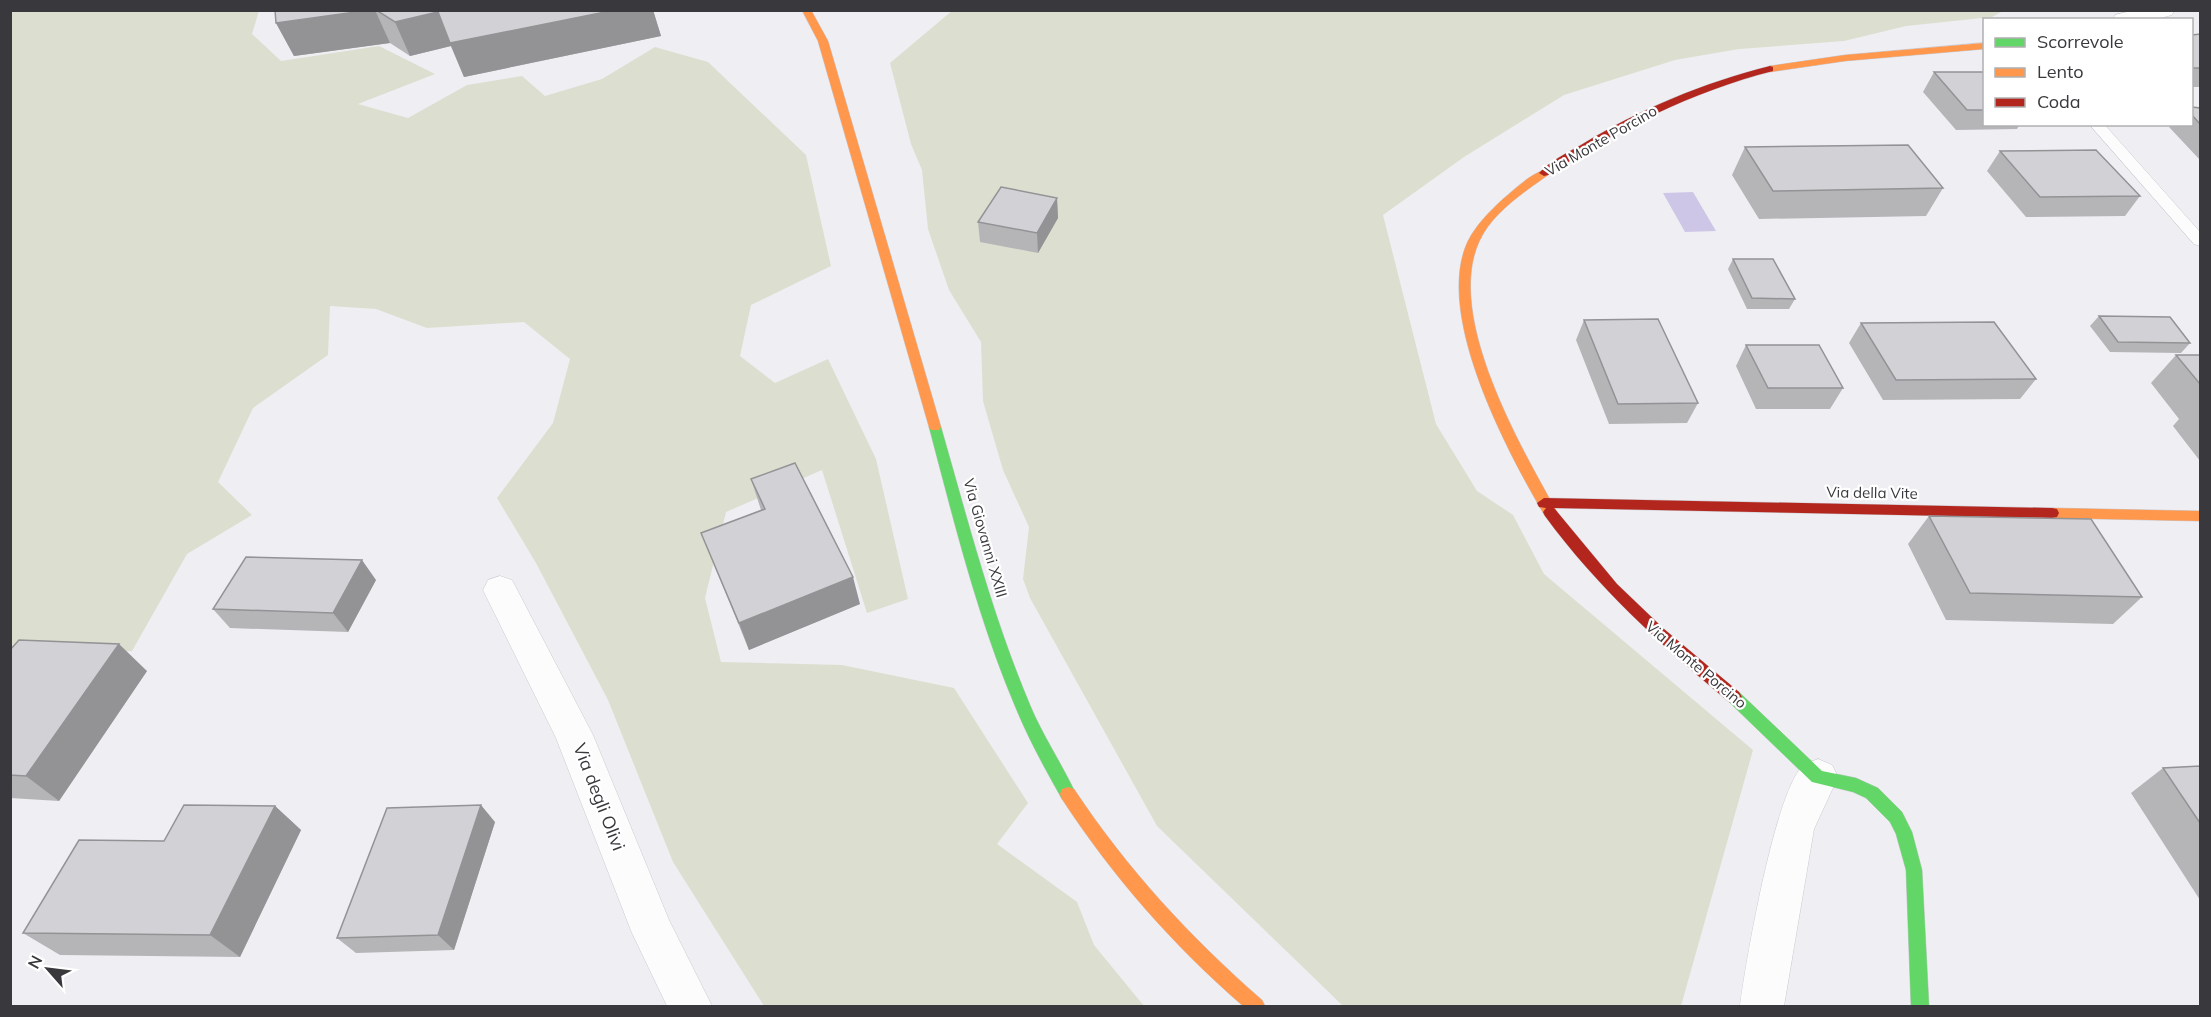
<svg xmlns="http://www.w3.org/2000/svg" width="2211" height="1017" viewBox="0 0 2211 1017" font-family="Mulish,sans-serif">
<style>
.green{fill:#dcdfcf}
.water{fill:#cdc6e7}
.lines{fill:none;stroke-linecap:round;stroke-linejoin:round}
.lane-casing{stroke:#cac9ce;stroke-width:1}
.street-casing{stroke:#cac9ce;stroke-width:1}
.fast-casing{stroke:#cac9ce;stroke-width:1}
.slow-casing{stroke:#cac9ce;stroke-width:1}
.jam-casing{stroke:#cac9ce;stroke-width:1}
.lane{fill:#fdfcfd;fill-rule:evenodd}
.street{fill:#fdfcfd;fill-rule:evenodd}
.fast{fill:#63d668;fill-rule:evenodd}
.slow{fill:#ff974d;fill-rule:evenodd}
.jam{fill:#b3261e;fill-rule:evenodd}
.wall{fill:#b5b5b8}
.shaded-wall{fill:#939396}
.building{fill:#d2d2d6;stroke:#939396;stroke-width:1.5}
.labels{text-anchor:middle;stroke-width:4.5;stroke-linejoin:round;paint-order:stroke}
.street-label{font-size:15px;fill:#39393d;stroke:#fff}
.near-street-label{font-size:18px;fill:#39393d;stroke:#fff}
</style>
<rect width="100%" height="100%" fill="#efeef3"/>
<path class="green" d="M953,10L2003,11L1992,17L1906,26L1844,41L1739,49L1675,60L1564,95L1464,157L1383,215L1436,424L1477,491L1513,515L1544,574L1753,750L1681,1006H1343L1157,826L1030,598L1023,579L1029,527L1003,470L983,401L981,342L949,290L928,229L922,170L911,144L890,63Z
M11,11H259L252,34L281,61L379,46L435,74L358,104L408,118L467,85L522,76L545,96L602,79L655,47L708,62L806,155L831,266L751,305L740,356L775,383L828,359L876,459L908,599L867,613L822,470L726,512L705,598L721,662L842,665L954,688L1028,803L997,844L1077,902L1094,945L1144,1006H764L673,862L608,700L536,563L497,498L553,423L570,359L524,322L427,328L376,309L330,306L328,355L253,408L218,482L252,515L187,554L132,651L24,658L11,672Z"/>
<path class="water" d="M1693,192L1716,231L1685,232L1663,193Z"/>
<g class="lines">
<g class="lane-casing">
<path id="lane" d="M2089,124H2104L2200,232V246L2194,244Z"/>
</g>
<g class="street-casing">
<path id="street" d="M2135,10H2174L2172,15L2152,20H2113L2115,15Z
M500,576L512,580L593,735L669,920L712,1006H667L632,933L556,738L483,590L488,580Z
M1818,759L1832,765L1838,777L1814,829L1784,1006H1740C1745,966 1776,784 1805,764C1808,762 1814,761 1818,759Z"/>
</g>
<g class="fast-casing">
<path id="fast" d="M935,422L941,427C968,521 992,615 1030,705C1043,736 1062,764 1076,794L1074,799L1068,801L1062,799C1045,769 1028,738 1015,706C977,616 954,521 929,427Z
M1734,690L1739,692L1822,771L1856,778L1878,788L1902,812L1912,832L1922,870L1929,1006H1911L1906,870L1896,834L1890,822L1866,798L1853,792L1812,782L1729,702L1726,697L1729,692Z"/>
</g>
<g class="slow-casing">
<path id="slow" d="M802,10H811L828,41L941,427L939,430H931L929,427L818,41Z
M1984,43V49L1845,61L1770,72L1765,69L1770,66L1845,55Z
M1544,170L1549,173L1548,175C1523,193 1492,213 1479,242C1445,317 1521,447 1557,512L1555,516H1545C1508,453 1433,314 1468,241C1476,225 1490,211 1503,199C1515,189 1529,175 1544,170Z
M2052,508L2200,511V521L2052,518L2047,517L2045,513L2047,509Z
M1068,787L1074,789C1127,869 1190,937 1262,1000L1265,1006H1243C1173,945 1113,877 1062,799L1060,794L1062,789Z"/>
</g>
<g class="jam-casing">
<path id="jam" d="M1770,66L1773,67V71C1691,92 1618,129 1548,175L1544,176L1539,173C1550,161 1567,153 1581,145C1640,109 1703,83 1770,66Z
M1544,498L2052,508L2057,509L2059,513L2057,517L2052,518L1554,508L1617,584L1664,629L1739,692L1742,697L1739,702L1734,704L1729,702C1661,645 1597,587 1545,516L1543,512L1546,508L1539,507L1537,503Z"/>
</g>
<use href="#lane" class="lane"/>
<use href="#street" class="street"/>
<use href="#fast" class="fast"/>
<use href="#slow" class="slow"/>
<use href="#jam" class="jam"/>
</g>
<path class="wall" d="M275,10H653L661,36L464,77L451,46L410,56L390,43L294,56L276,23Z
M2200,34V87H2192V35Z
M1934,72H1984V124H2020L2017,129L1956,130L1923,92Z
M2192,107L2200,108V160L2169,127L2171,124H2192Z
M1745,147L1943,188L1926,216L1759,219L1732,175Z
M2000,151L2140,196L2125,216L2026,217L1987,171Z
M1057,198L1058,218L1038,253L980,242L978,222Z
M1733,259L1795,299L1789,309H1747L1728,269Z
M2099,316L2190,343L2181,353L2110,352L2090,326Z
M1584,320L1698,403L1687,423L1609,424L1576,340Z
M1861,323L2036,379L2020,399L1883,400L1849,343Z
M1746,345L1843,388L1830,409H1756L1736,366Z
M2176,355H2200V461L2173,426L2179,419L2151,383Z
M751,479L860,604L749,650L701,533L761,510Z
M1929,516L2142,597L2113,624L1946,620L1908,544Z
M376,580L348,632L230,628L213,609Z
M10,650L147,671L59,801L10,798Z
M2200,766V900L2131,793L2163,768Z
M275,806L301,830L240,957L60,955L23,933L164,841Z
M495,822L454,950L356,953L337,938Z"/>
<path class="shaded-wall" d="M370,10H375L390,43L294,56L276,23Z
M653,10L661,36L464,77L451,46L410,56L395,22L438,12Z
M1057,198L1058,218L1038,253L1037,233Z
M362,560L376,580L348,632L333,613Z
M853,577L860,604L749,650L739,623Z
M119,644L147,671L59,801L26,776Z
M481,805L495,822L454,950L438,935Z
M275,806L301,830L240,957L210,935Z"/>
<path class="building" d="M275,10H370L276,23Z
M376,10H615L450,43L438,12L395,22Z
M2200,34V68H2192V35Z
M1934,72H1984V110H1967Z
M2192,107L2200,108V124L2192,115Z
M1908,145L1943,188L1773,191L1745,147Z
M2096,150L2140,196L2040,197L2000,151Z
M1001,187L1057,198L1037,233L978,222Z
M1733,259H1773L1795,299L1752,298Z
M2099,316L2170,317L2190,343L2118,342Z
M1658,319L1698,403L1618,404L1584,320Z
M1994,322L2036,379L1896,380L1861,323Z
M1746,345H1819L1843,388H1768Z
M2176,355H2200V384Z
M795,463L853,577L739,623L701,533L765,509L751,479Z
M1929,516L2091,519L2142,597L1970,593Z
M246,557L362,560L333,613L213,609Z
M19,640L119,644L26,776L10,775V650Z
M2200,766V823L2163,768Z
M184,805L275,806L210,935L23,933L79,840L164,841Z
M481,805L438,935L337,938L387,808Z"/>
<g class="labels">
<g class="street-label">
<text transform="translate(1601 141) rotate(-30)" y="5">Via Monte Porcino</text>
<text transform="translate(1872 493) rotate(1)" y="5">Via della Vite</text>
<text transform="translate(985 538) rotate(74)" y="5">Via Giovanni XXIII</text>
<text transform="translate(1696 665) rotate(40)" y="5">Via Monte Porcino</text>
</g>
<g class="near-street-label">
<text transform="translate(599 797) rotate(69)" y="6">Via degli Olivi</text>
</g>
</g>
<rect width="2211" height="1017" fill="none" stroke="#39393d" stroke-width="24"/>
<rect x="1983" y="18" width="210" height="108" fill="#ffffff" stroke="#b0b0b1" stroke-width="1.5"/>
<rect x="1995" y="38" width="30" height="9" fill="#63d668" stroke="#b0b0b1" stroke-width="1.5"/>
<text x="2037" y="48" font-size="18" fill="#39393d">Scorrevole</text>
<rect x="1995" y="68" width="30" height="9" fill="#ff974d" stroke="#b0b0b1" stroke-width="1.5"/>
<text x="2037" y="78" font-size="18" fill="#39393d">Lento</text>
<rect x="1995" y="98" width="30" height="9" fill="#b3261e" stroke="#b0b0b1" stroke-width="1.5"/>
<text x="2037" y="108" font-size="18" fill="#39393d">Coda</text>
<g transform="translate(48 969) rotate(298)" stroke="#ffffff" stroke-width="4.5" paint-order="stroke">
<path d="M0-4.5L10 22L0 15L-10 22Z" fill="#39393d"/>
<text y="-9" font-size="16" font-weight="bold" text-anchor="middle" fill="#39393d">N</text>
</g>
</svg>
